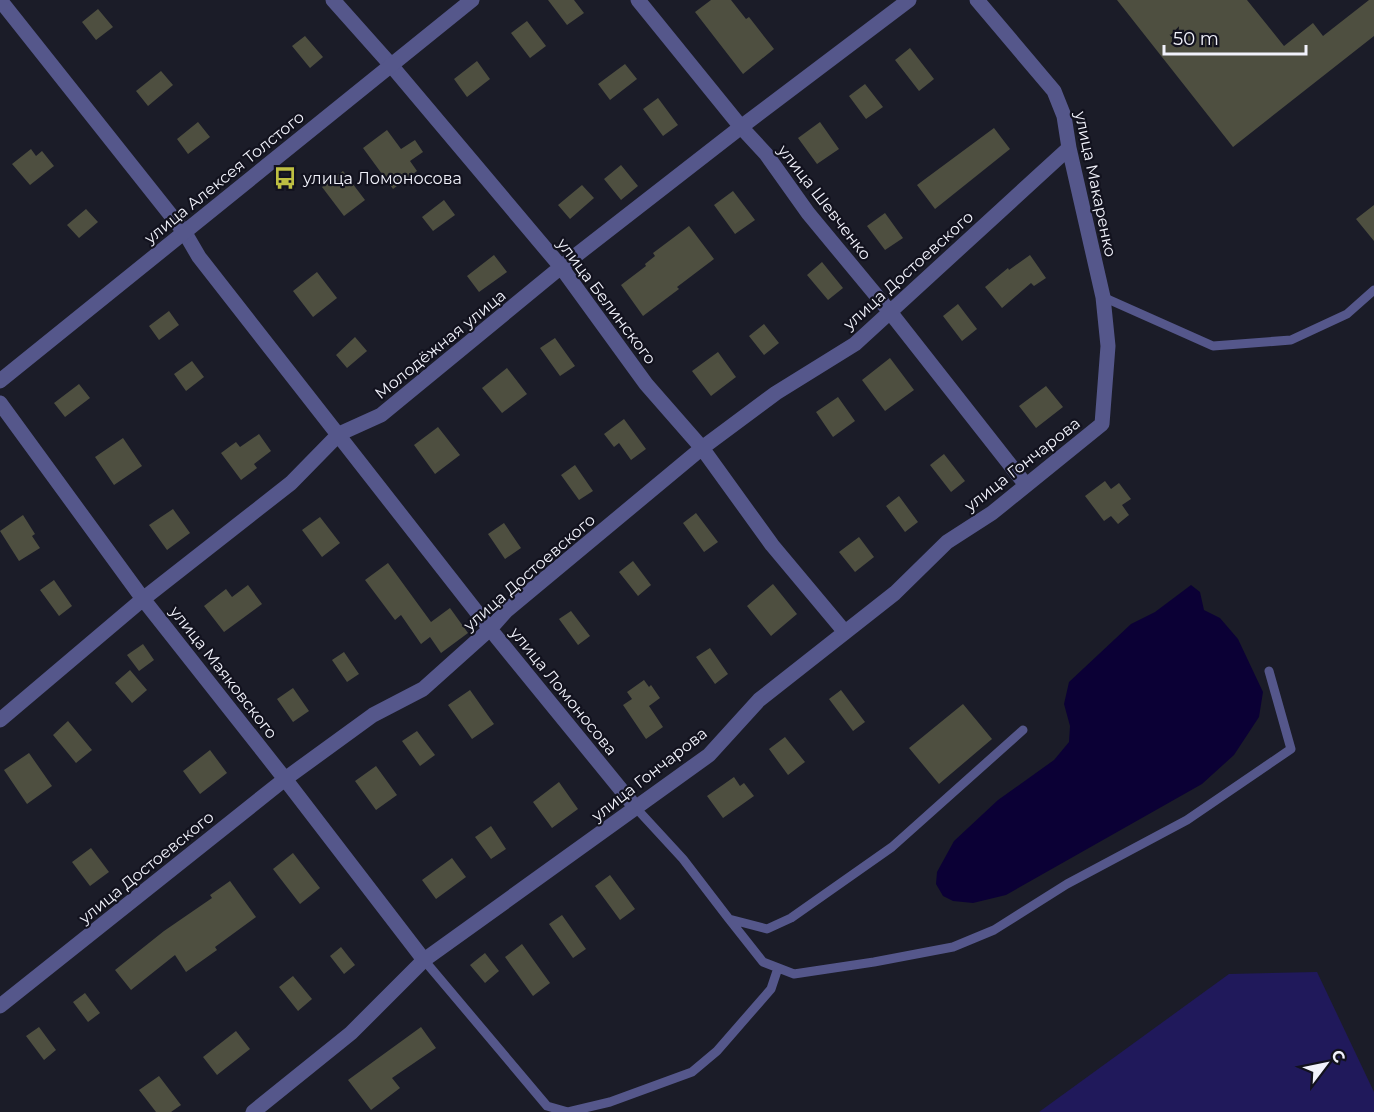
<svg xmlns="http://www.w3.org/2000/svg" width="1374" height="1112" viewBox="0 0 1374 1112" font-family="Montserrat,sans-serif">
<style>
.green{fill:#20195b}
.water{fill:#0b0035}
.building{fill:#4e4f40}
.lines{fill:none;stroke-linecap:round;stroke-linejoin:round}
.service{stroke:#55578b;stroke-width:9}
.minor{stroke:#55578b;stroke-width:15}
.tertiary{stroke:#55578b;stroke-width:15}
.labels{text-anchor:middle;stroke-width:4.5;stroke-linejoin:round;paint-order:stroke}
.street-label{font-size:16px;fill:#f1f2fb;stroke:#12121e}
.poi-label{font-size:16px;fill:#f1f2fb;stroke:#12121e;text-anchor:start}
</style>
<rect width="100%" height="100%" fill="#1b1c28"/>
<path class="green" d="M1317,972L1374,1092V1112H1039L1229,974Z"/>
<path class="water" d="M1191,585L1200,592L1204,610L1220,618L1238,639L1263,692L1259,717L1234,755L1202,784L1006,895L973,903L953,901L943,896L936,884L937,872L954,841L998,800L1054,760L1069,742L1070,726L1064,704L1069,682L1131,624L1155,612Z"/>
<path class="building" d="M548,0H574L584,13L567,25Z
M711,0H731L746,19L749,17L774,49L743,74L695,12Z
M1117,0H1247L1284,46L1313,23L1323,36L1369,0H1374V36L1233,147Z
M98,9L113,27L96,40L82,22Z
M527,21L546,46L530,58L511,33Z
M305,36L323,57L310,68L292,46Z
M910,48L934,79L919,91L895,60Z
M477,61L490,79L467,97L454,79Z
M625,64L637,79L610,100L598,84Z
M161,71L173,85L148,106L136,91Z
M865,84L883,107L866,119L849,96Z
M658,98L678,125L663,136L643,109Z
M198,122L210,137L188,154L177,139Z
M820,122L839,149L817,164L798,138Z
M994,128L1010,149L935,209L917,185Z
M387,130L401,149L415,140L423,152L410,161L417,171L393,189L363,148Z
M31,149L36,156L42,151L54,166L30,185L12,164Z
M621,165L638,186L621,200L604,179Z
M343,171L365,200L344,216L322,187Z
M582,185L594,198L570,219L558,205Z
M733,191L755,220L735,234L714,205Z
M444,200L455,215L433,231L422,217Z
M1374,205V241L1356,219Z
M86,209L98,222L79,238L67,225Z
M885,213L903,238L885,250L867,226Z
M689,226L714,259L677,287L679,289L643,316L621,285L646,266L645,264L655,256L653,253Z
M494,255L507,272L479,292L467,276Z
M1030,255L1046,278L1034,286L1031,283L1002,308L985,287L1008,268L1009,270Z
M822,262L843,288L828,300L807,275Z
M317,272L337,298L313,317L293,291Z
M958,304L977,329L962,341L943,316Z
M169,311L179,325L159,340L149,326Z
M764,324L779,343L764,355L749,336Z
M355,337L367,351L347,368L336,355Z
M555,338L575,366L560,376L540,348Z
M718,352L736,377L711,396L692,371Z
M890,358L914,390L885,411L862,380Z
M192,361L204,377L186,391L174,374Z
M507,368L527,394L502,413L482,388Z
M79,384L90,398L65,417L54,403Z
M1046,386L1063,407L1036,428L1019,406Z
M838,397L855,421L833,437L816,412Z
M624,419L646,449L631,460L619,443L614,447L604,434Z
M438,427L460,455L435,474L414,445Z
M259,434L271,451L254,464L257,468L241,480L221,453L236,442L240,447Z
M123,438L142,466L114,485L95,457Z
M944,454L965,481L951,492L930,465Z
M575,465L593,491L579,500L561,475Z
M1105,481L1111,489L1119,483L1131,499L1122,505L1129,515L1118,524L1111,516L1104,521L1085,496Z
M899,496L918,522L905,532L886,506Z
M173,509L190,533L167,550L149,525Z
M696,513L718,542L704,552L683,523Z
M23,515L35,534L32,536L40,548L19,561L0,531Z
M320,517L340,543L322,557L302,530Z
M504,523L521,548L505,559L488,534Z
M859,537L874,557L855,572L839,552Z
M633,561L651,585L638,596L619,572Z
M388,563L431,622L450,608L468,633L441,653L430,637L421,644L401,615L395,620L365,580Z
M54,580L72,606L59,616L40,590Z
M773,584L797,614L771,636L747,606Z
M248,585L262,604L224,632L204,606L226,589L232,597Z
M571,611L590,636L578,645L559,619Z
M143,644L154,660L139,671L127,655Z
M710,648L728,674L715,684L696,657Z
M344,652L359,674L347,682L332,660Z
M130,670L147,690L132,703L115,683Z
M644,680L649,687L651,685L660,698L649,706L663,727L646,739L623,705L632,699L627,692Z
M293,688L309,711L293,722L277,699Z
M470,690L494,724L472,739L448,705Z
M841,690L865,722L853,731L829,699Z
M963,704L992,739L939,784L909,748Z
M68,721L92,750L76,763L53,735Z
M417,731L435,755L420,766L402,741Z
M785,737L805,762L788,775L769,749Z
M210,750L227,773L200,794L183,771Z
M29,753L52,786L27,804L4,770Z
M376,766L397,795L376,810L355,781Z
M734,777L740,786L744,783L754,796L723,818L707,796Z
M559,782L578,809L552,828L533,802Z
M491,826L506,849L491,859L475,837Z
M91,848L109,872L90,886L72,862Z
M293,853L320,888L300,904L273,869Z
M452,858L466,877L436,899L422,880Z
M610,875L635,909L620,920L595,886Z
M230,881L256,917L215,947L217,950L186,972L175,955L131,990L115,970L164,931L212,898L210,895Z
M562,915L586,949L573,958L549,924Z
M522,944L550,983L533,996L505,957Z
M341,947L355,965L344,974L330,956Z
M485,953L499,971L485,983L470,965Z
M293,976L312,999L298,1011L279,987Z
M85,993L100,1013L88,1022L73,1002Z
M39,1027L56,1050L44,1060L26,1036Z
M421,1027L436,1048L392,1078L400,1088L371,1110L348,1080Z
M236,1031L250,1049L217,1075L203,1057Z
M159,1076L181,1105L171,1112H156L139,1090Z"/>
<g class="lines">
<path class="service" d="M1103,297L1213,346L1291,340L1347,314L1374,290
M636,808L683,859L729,919L767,929L791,918L892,847L1023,730
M729,919L763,962L794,974L874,962L953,947L994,930L1067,884L1187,820L1291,749L1269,671
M424,960L547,1106L568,1112L610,1102L692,1072L717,1051L771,989L778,968"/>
<path class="minor" d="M0,0L185,233L199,257L490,629L636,808
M333,0L390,64L561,267L646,384L702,448L772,545L844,631
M638,0L741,127L766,154L808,213L890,312L1026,485
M0,403L143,599L285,779L424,960
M0,720L143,599L291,483L339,434L381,415L561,267L741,127L909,0
M0,1006L285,779L373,715L423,689L490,629L506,611L702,448L776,393L855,344L1069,148
M253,1112L351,1033L424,960L709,755L759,700L895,593L947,542L992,513L1102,424L1108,346L1103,297L1069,148L1064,116L1054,91L977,0"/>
<path class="tertiary" d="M0,381L472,0"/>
</g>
<defs>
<g id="bus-bare" transform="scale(1.8)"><path d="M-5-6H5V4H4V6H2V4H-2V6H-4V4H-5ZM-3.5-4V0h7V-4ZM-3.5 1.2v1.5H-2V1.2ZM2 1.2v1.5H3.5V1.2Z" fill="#bebf42" stroke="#12121e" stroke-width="2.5" paint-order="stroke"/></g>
</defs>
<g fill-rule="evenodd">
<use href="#bus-bare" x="285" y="178"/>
</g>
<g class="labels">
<g class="street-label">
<text transform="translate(224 177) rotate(-39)" y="6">улица Алексея Толстого</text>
<text transform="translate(1096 184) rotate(78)" y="6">улица Макаренко</text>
<text transform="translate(825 202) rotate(52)" y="6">улица Шевченко</text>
<text transform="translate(908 270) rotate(-42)" y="6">улица Достоевского</text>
<text transform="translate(607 301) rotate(53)" y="6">улица Белинского</text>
<text transform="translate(440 344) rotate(-39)" y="6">Молодёжная улица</text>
<text transform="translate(1022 464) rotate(-38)" y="6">улица Гончарова</text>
<text transform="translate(529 572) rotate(-41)" y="6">улица Достоевского</text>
<text transform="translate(224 672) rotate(52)" y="6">улица Маяковского</text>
<text transform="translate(564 691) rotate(51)" y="6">улица Ломоносова</text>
<text transform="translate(649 774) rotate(-38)" y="6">улица Гончарова</text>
<text transform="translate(146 867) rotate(-39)" y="6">улица Достоевского</text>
</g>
<g class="poi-label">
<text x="303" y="184">улица Ломоносова</text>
</g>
</g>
<g transform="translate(1326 1064) rotate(58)" stroke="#12121e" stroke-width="4.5" paint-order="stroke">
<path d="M0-4.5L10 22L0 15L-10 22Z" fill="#f1f2fb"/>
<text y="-9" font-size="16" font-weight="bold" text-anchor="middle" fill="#f1f2fb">С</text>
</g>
<path d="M1164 45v9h142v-9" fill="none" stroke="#f1f2fb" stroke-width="3"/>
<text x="1173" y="45" font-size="18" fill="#f1f2fb" stroke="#12121e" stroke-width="4.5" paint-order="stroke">50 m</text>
</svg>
